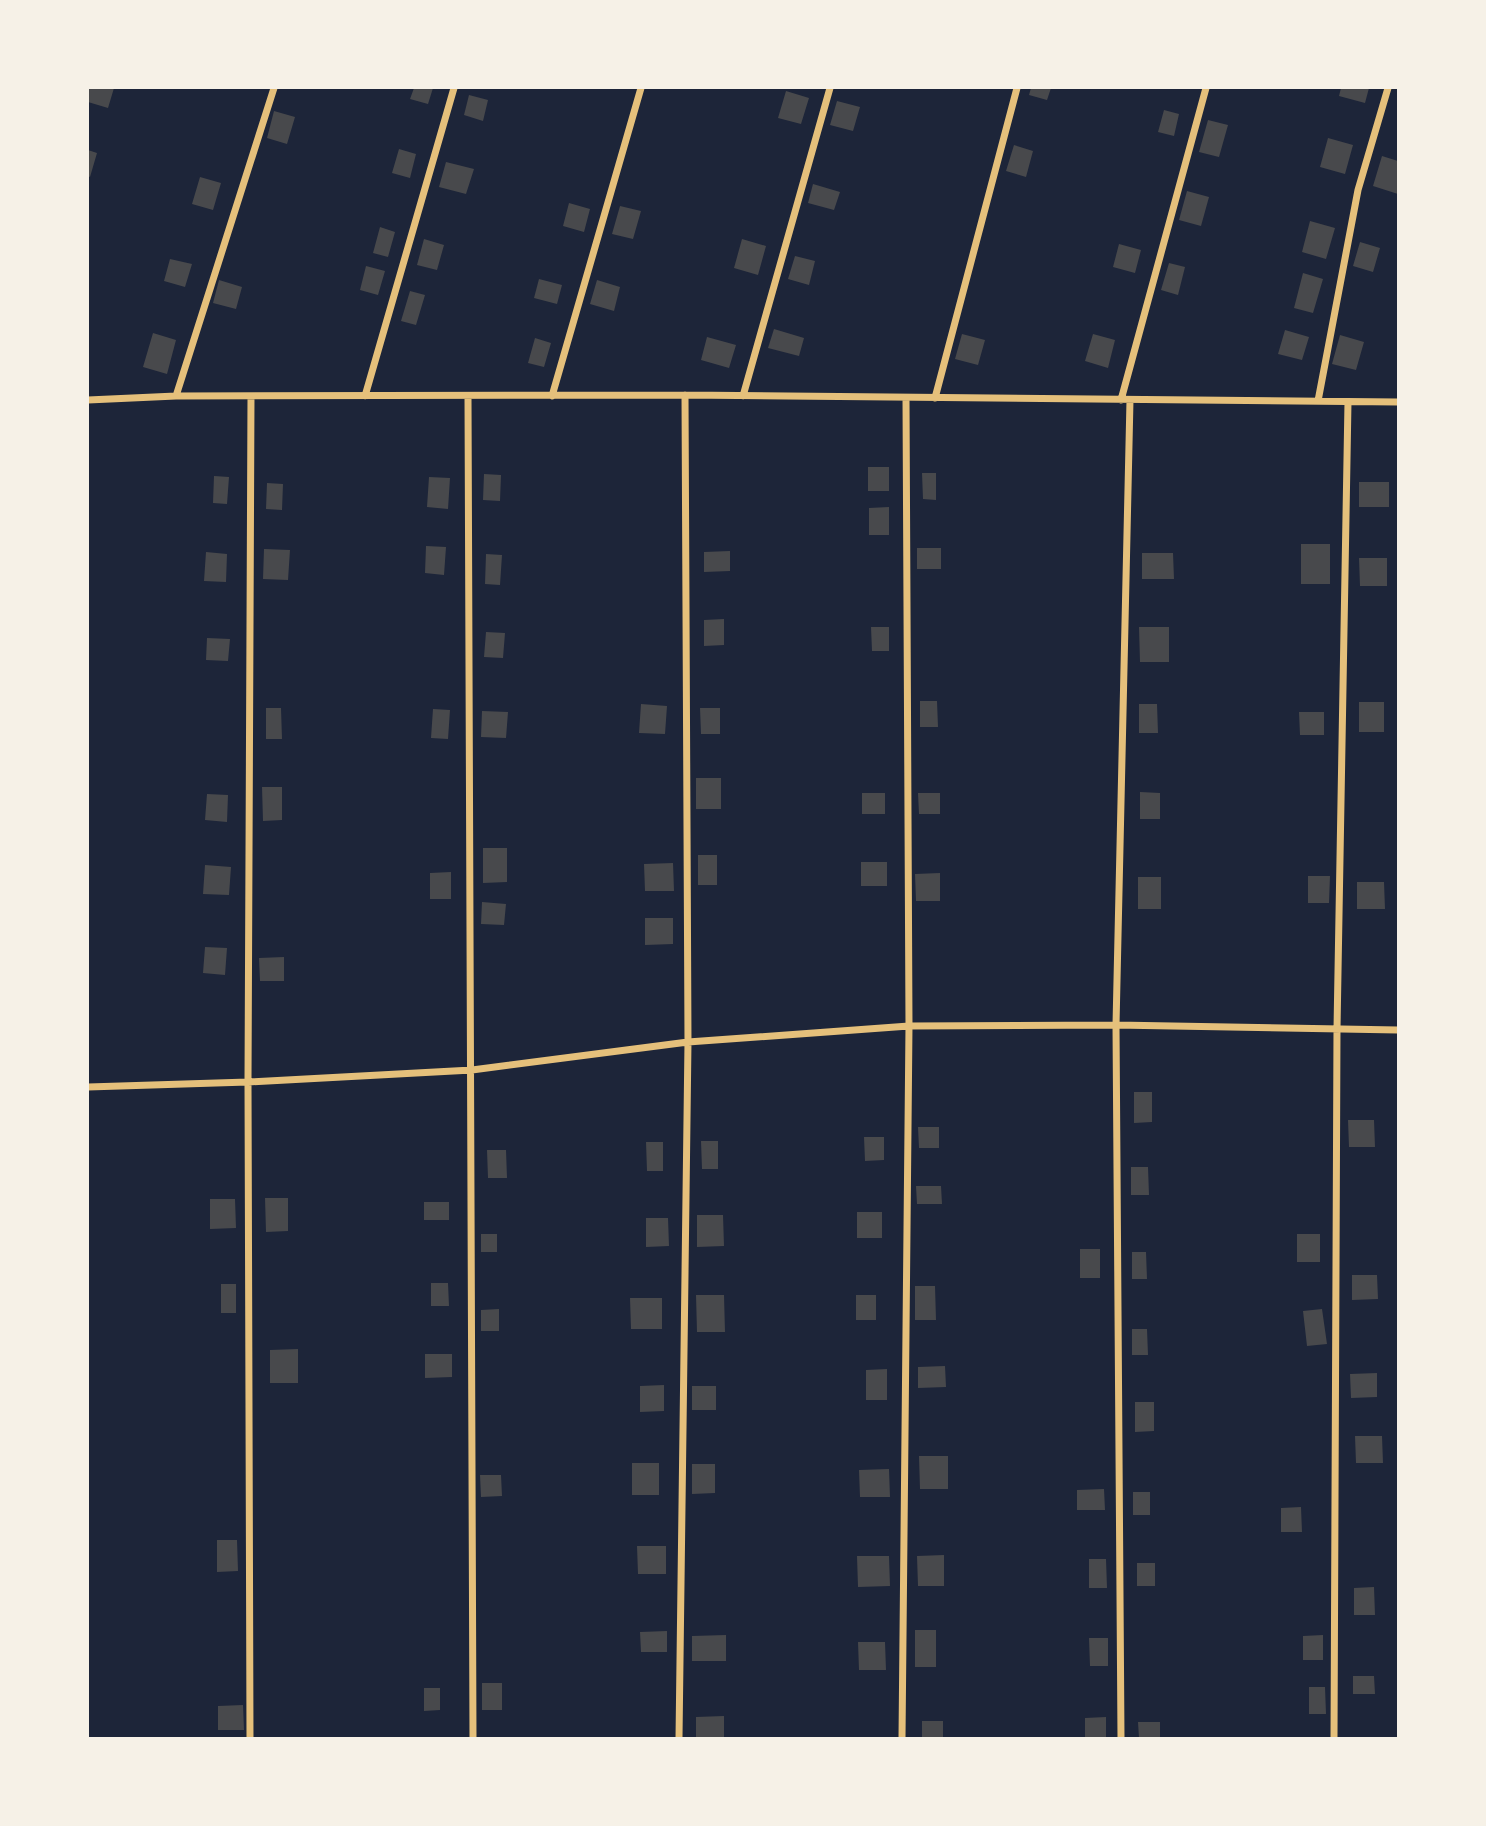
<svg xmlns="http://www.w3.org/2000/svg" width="1486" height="1826" viewBox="0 0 1486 1826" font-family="Raleway,sans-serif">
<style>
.green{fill:#1d2539}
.building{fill:#48494c}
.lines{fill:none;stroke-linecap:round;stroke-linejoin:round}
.minor{stroke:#e5c07b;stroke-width:7}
</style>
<rect width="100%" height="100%" fill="#14213d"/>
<path class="green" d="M88,88H1398V1738H88Z"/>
<path class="building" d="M88,88H114L108,108L88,102Z
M414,88H433L428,104L410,99Z
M1031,88H1051L1047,100L1029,95Z
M1341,88H1369L1365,103L1339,96Z
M786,91L809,98L801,124L778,118Z
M469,95L488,100L483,121L464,115Z
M837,101L860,107L853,131L830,125Z
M1164,110L1179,114L1174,136L1158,132Z
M274,111L295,117L287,144L267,138Z
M1208,120L1228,125L1219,157L1199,152Z
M1328,138L1353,145L1345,174L1320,167Z
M1014,145L1033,151L1026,177L1006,171Z
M399,149L416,154L410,178L392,173Z
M88,150L97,153L90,177L88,176Z
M1382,156L1398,161V194L1373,186Z
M446,162L474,169L466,194L439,187Z
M200,177L221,183L213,210L192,204Z
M813,184L840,192L834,210L808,203Z
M1187,191L1209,197L1201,226L1179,220Z
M569,203L590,209L584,232L563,226Z
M620,206L641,211L633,239L612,234Z
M1310,221L1335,228L1326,259L1302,252Z
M380,227L395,232L388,257L373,253Z
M424,239L444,245L437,270L417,265Z
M742,239L766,246L758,275L734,268Z
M1360,242L1380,248L1373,272L1353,266Z
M1119,244L1141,250L1135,273L1113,267Z
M795,256L815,261L809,285L788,279Z
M170,259L192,264L185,287L164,281Z
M1169,263L1185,267L1178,295L1161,290Z
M366,266L385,271L378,295L360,290Z
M1303,273L1323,279L1313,313L1294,308Z
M539,279L562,285L557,304L534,298Z
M219,280L242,287L236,309L213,303Z
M597,280L620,287L614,311L590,304Z
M410,291L425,295L416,325L401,321Z
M774,329L804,338L799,356L768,348Z
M1285,330L1309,337L1302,360L1278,354Z
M153,333L176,340L167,374L143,367Z
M962,334L985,340L978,365L955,359Z
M1093,334L1115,340L1108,368L1085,361Z
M1340,335L1364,342L1356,370L1332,364Z
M707,337L736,345L729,368L701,360Z
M535,338L551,343L544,367L528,363Z
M868,467H889V491H868Z
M922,473H936V500L923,499Z
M484,474L501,475L500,501L483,500Z
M214,476L229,477L227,504L213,503Z
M429,477L450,478L448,509L427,507Z
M1359,482H1389V507H1359Z
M267,483L283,484L282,510L266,509Z
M889,507V535H869V508Z
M1301,544H1330V584H1301Z
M426,546L446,547L444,575L425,573Z
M917,548H941V569H917Z
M264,549L290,550L288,580L263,579Z
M730,551V571L704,572V552Z
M206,552L227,554L226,582L204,581Z
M1142,553H1173L1174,579H1142Z
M486,554L502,555L500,585L485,584Z
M1359,558H1387V586H1360Z
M724,619V645L704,646V620Z
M871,627H889V651H872Z
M1139,627H1169V662H1140Z
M486,632L505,633L503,658L484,657Z
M207,638L230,639L228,661L206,660Z
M920,701H937L938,727H920Z
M1359,702H1384V732H1359Z
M641,704L667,706L665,734L639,733Z
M1139,704H1157L1158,733H1139Z
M266,708H281L282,739H266Z
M700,708H720V734H701Z
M433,709L450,710L448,739L431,738Z
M482,711L508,712L506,738L481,737Z
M1299,712H1324V735H1300Z
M696,778H721V809H696Z
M262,787H282V820L263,821Z
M1140,792L1160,793V819H1140Z
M862,793H885V814H862Z
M918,793H940V814H919Z
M207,794L228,795L227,822L205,820Z
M483,848H507V882L483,883Z
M698,855H717V885H698Z
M861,862H887V886H861Z
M673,863L674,891H645L644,864Z
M205,865L231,867L229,895L203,894Z
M451,872V899H430V873Z
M940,873V901H916L915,874Z
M1308,876H1330L1329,903H1308Z
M1138,877H1161V909H1138Z
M1357,882H1384L1385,909H1357Z
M482,902L506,904L504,925L481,924Z
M645,918H673V944L645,945Z
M205,947L227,948L225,975L203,973Z
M284,957V981H260L259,958Z
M1134,1092H1152V1122L1134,1123Z
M1348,1120H1374L1375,1147H1349Z
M918,1127H939V1148H919Z
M864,1137H884V1160L865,1161Z
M701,1141H718V1169H702Z
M646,1142H663V1171H647Z
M487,1150H506L507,1178H488Z
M1131,1167H1148L1149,1195H1131Z
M916,1186H941L942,1204H917Z
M265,1198H288V1231L266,1232Z
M210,1199H235L236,1228L210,1229Z
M424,1202H449V1220H424Z
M857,1212H882V1238H857Z
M697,1215H723L724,1246L697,1247Z
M646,1218H668L669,1246L646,1247Z
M481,1234H497V1252H481Z
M1297,1234H1320V1262H1297Z
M1080,1249H1100V1278H1080Z
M1132,1252H1146L1147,1279H1132Z
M1352,1275H1377L1378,1299L1352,1300Z
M431,1283H448L449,1306H431Z
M221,1284H236V1313H221Z
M915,1286H935L936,1320H915Z
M696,1295H724L725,1332H697Z
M856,1295H876V1320H856Z
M630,1298H662V1329H631Z
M499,1309V1331H481V1310Z
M1322,1309L1327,1344L1307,1346L1303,1311Z
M1132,1329H1147L1148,1355H1132Z
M298,1349V1383H270V1350Z
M425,1354H452V1377L425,1378Z
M945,1366L946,1387L918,1388V1367Z
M887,1369V1400H866V1370Z
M1377,1373V1397L1351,1398L1350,1374Z
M664,1385V1411L640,1412V1386Z
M692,1386H716V1410H692Z
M1135,1402H1154V1431L1135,1432Z
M1355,1436H1382L1383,1463H1356Z
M919,1456H948V1489H920Z
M632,1463H659V1495H632Z
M692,1464H715V1493L692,1494Z
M889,1469L890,1497H860L859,1470Z
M480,1475H501L502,1496L481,1497Z
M1104,1489L1105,1510H1077V1490Z
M1133,1492H1150V1515H1133Z
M1301,1507L1302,1532H1281V1508Z
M217,1540H237L238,1571L217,1572Z
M637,1546H666V1574H638Z
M944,1555V1586H918L917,1556Z
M857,1556H889L890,1586L858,1587Z
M1089,1559H1106L1107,1588H1089Z
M1137,1563H1155V1586H1137Z
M1374,1587L1375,1615H1354V1588Z
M915,1630H936V1667H915Z
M667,1631V1652H641L640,1632Z
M726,1635V1661H692V1636Z
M1323,1635V1660H1303V1636Z
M1089,1638H1108V1666H1090Z
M858,1642H885L886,1670H859Z
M1353,1676H1374L1375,1694H1353Z
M482,1683H502V1710H482Z
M1309,1687H1325L1326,1714H1309Z
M424,1688H440V1710L424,1711Z
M243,1705L244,1730H218V1706Z
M724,1716V1738H696V1717Z
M1106,1717V1738H1085V1718Z
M922,1721H943V1738H922Z
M1138,1722H1160V1738H1139Z"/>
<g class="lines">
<path class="minor" d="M176,396L274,88
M365,396L454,88
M468,396L473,1738
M552,396L641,88
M743,396L830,88
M935,398L1017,88
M88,400L176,396L685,395L1398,402
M1121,400L1206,88
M1318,401L1358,190L1388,88
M88,1087L248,1082L472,1070L688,1042L909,1026L1116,1025L1398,1030
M250,1738L248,1082L251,396
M679,1738L688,1042L685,395
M902,1738L909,1026L906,398
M1121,1738L1116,1025L1130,400
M1334,1738L1337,1029L1348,402"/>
</g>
<rect width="1486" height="1826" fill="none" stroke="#f6f1e7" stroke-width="178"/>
</svg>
